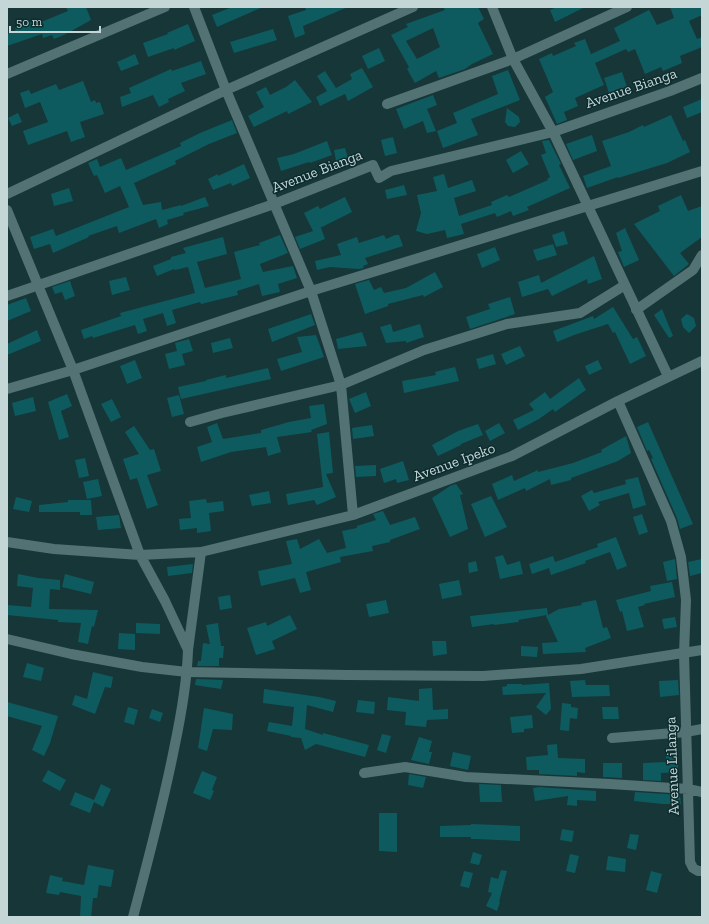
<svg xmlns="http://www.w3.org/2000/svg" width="709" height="924" viewBox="0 0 709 924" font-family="'Zilla Slab',serif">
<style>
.building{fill:#0e5b5f;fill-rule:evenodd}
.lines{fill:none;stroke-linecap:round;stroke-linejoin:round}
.street{stroke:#527274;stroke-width:10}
.secondary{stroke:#527274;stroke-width:10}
.labels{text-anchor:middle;stroke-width:3;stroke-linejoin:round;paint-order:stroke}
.street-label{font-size:15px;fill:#c5d6d7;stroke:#0c2c2e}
</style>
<rect width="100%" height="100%" fill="#173638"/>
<path class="building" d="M66,7H86L91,20L64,35L54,39L52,35L43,38L42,34L7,46V34L16,30L15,28L33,21L34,25L68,11Z
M232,7H263L217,27L212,15Z
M305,7H348L303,26L305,34L295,38L288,16L306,10Z
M443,7H478L484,19L478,23L493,54L472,64L465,69L439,78L436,71L415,83L407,69L409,67L391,35L408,27L406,24L445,10ZM433,28L440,47L417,59L406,41Z
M557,7H585L555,22L550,10Z
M670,7H702V15L689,21L697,39L702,37V47L680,56L682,63L663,71L661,67L645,74L635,49L628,52L626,49L595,63L604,85L575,98L578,106L564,112L567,120L557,124L545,97L553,92L539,59L552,53L553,56L576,46L574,43L585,39L591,54L620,41L614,28L649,10L657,25L674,18Z
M188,24L195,41L174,50V48L148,57L143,43L168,34L167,33Z
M273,29L277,40L234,53L230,42Z
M379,48L385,61L368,69L362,56Z
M135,54L139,64L121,71L117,62Z
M201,61L206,74L181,83L185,91L168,99L169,102L159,107L153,95L122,107L120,97L131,93L129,88L171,69L172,71Z
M362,68L373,87L348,101L345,94L320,106L316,97L327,91L317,76L325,71L336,88L352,79L350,74Z
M508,70L520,100L471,119L478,135L443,148L437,131L457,123L453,113L498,94L492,76Z
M622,72L627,87L609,93L604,78Z
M295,80L312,102L288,114L287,111L254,127L248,116L264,107L256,92L266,87L270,95L286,87Z
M83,81L91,102L95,100L96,103L100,102L104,114L80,122L85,137L71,142L67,131L28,145L23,131L48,122L40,102L25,108L20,93L29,90L31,94L56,84L59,90Z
M433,95L437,105L427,109L436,131L427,133L423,121L404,129L396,109Z
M702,99V112L687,118L683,107Z
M507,108L519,117L520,122L515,127L508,126L505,122Z
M18,113L22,122L12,126L8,118Z
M671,115L683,141L685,140L690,152L667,163L618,178V177L587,188L583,176L611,166L602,141L629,132L643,125L644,127Z
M232,120L237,133L209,144L175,161L176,164L134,183L143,205L161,202L162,210L181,205V206L205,197L209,206L183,213L184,215L167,220L168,224L159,228L156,219L119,233L117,226L88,236L89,237L53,253L50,244L34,249L30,237L53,229L56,236L129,207L120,186L105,193L97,175L94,176L88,163L97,159L100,167L121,158L126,170L181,146L180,143L200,133Z
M592,135L597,151L573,160L566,144Z
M393,137L397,153L385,156L381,140Z
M549,140L561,164L559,165L570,188L527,207L529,210L513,216L511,211L497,217L495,213L461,224L464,234L447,238L445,230L427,234L416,231L421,213L417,195L437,191L433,177L444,174L448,188L472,180L476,191L454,198L459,216L492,205L491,202L507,195L509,197L548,180L547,179L550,177L541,155L546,153L542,141Z
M327,141L332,155L310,163L309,162L281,171L277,158L294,154Z
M345,148L348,158L336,161L334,150Z
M521,151L529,164L513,173L506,160Z
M244,164L250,178L232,186L231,183L213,190L208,179L218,174V176Z
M404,185L407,195L387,199L385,190Z
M69,188L73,201L54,206L51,194Z
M681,195L688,211L702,206V237L680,253L689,264L674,276L634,224L660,211L658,206Z
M345,197L352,212L320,228H321L325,239L300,249L295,237L313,231L304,213L318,206L320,209Z
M625,228L639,260L624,267L618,252L622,251L616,233Z
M564,231L568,244L556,247L552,235Z
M280,235L288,253L260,264L263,272L293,266L297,278L278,284L280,292L262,296L259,284L237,291L238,295L201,304L200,302L172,310L176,323L167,326L163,313L143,319L147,331L138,334L135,325L93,338L92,336L84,339L81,330L121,316L120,313L195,293L188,267L175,270L174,269L157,276L153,266L171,259V257L186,253L183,248L223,237L227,254L197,262L205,288L241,279L234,252L260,245L259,243Z
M384,235L386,239L395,235H399L403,246L365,258L368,264L363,266L364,268L359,269L330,267L317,270L315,261L341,255L337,244L357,237L359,243Z
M553,244L557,255L537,261L533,250Z
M495,247L500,260L482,268L477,254Z
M594,256L602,279L588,284L587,279L552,296L548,289L522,297L518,282L539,275L541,283Z
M435,272L443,287L424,297L423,295L388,304V306L365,314L355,284L369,280L374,290L381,287L384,293L406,288Z
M126,277L130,290L112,295L109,281Z
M70,281L75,296L65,300L62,292L55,294L52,287Z
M510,297L515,314L470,329L466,317L490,309L488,304Z
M26,298L31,311L7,321V305Z
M613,307L633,339L637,337L646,356L630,364L615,332L613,333L608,324L574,335L557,342L553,331L593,316L594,319Z
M662,309L673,336L669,338L654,315Z
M311,314L315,325L272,342L268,329Z
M687,314L694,318L696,326L689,333L683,327L681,319Z
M391,324L393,332L420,324L424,337L406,343V341L386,343L380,327Z
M37,330L41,341L7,355V344Z
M362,332L367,346L338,349L336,339Z
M316,335L324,357L281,371L277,359L302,352L297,337Z
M230,338L233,348L213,353L211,343Z
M189,339L193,351L182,354L185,365L169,369L165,354L177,351L175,343Z
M520,346L525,356L506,365L501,354Z
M493,354L496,364L479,369L476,359Z
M135,360L142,378L127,384L120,366Z
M598,360L602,369L589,375L585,366Z
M455,367L459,381L404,393L402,381L436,375L435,372Z
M268,368L271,379L181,399L178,387L206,381V380L226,375V378Z
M579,378L586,390L555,412L553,409L539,419L518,430L513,420L534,410L529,404L545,392L550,399Z
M366,392L371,406L355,413L349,399Z
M67,394L72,406L61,411L69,437L59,440L48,402Z
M179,395L184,414L172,417L167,398Z
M33,397L36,411L15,416L12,403Z
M112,399L121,417L111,422L101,404Z
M324,404L327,424L311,430L312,432L277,437L281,452L268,456L266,447L231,452L201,462L197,447L212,442L207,427L217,423L223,439L261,433V430L289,422L311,418L309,406Z
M648,422L693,524L680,529L677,518L651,459L653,458L649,450L647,451L637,427Z
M499,423L505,433L490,441L485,431Z
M478,424L483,435L461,444V445L438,456L432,445L458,431Z
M372,425L374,436L353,439L352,428Z
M134,426L150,450L154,449L161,471L147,475L158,505L147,509L137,478L130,480L123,459L139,454L125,432Z
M329,432L333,473L326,474L336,497L317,505L314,500L288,505L286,494L323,487L317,434Z
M626,436L631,453L618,461L571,478V480L551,485L550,479L526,491L525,488L498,500L492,484L512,475L514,481L538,470V472L573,463L602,452L601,450Z
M85,458L89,476L79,478L75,460Z
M403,461L409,480L397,483L396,479L384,483L380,469Z
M376,465V476L356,477L355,466Z
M638,477L646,505L633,509L629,493L598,502L600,505L589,511L581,496L592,490L594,493L626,484L625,480Z
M98,479L102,496L87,499L83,482Z
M456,484L463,494L460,495L468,529L450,537L432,498L450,486Z
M269,491L271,503L252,506L249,495Z
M491,496L507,527L485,537L471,504Z
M16,497L32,501L29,512L13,509Z
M206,499L207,503L223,501L224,511L209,513L211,531L197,533V528L180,530L179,519L191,518L189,501Z
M68,500H91L92,515H80V512H39V505L68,502Z
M383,511L390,525L415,517L420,529L390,540V542L372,546L373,551L340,557L341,562L306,572L311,590L300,593L295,578L261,586L258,571L292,564L286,541L297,539L300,549L319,539L327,553L346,548L342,531L357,528V526L376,520L373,514Z
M642,514L648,532L639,535L633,517Z
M119,515L121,528L98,530L96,517Z
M616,537L627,566L617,570L610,552L585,561L586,563L551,575L549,568L532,574L529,564L553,556L555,562L598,547L597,544Z
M503,555L507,565L520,561L523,574L500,579L495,557Z
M675,559L677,579L667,581L663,562Z
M702,559V573L690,576L688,562Z
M476,561L478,571L469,573L468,563Z
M193,564L192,573L168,576L167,567Z
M18,574L38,578L60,580V590L50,589L49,609L98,610L94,627L92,626L88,644L78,642L81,623L58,622V620L7,615V605L31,607L33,588L17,586Z
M65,574L94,582L91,594L62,587Z
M459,580L462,595L442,599L439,584Z
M672,582L675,597L644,604L645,605L638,607L644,627L627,631L622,611L620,612L616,600L651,591L650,586Z
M230,595L232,608L220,610L218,597Z
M386,600L389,613L369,617L366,604Z
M596,600L603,628L607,627L611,638L585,648L586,652L543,654L542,643L558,642L546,616L547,615L518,620L519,622L494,625V624L472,627L470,616L547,608L548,615L559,609L582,605L581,603Z
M290,615L297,629L272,641L275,649L256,655L247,628L266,622L267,626Z
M675,617L677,627L664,629L662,619Z
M136,623L160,624V634L136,633Z
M218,623L221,646H224L223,658H219V666H197L198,661H201L203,643L210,644L206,625Z
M119,633L135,634V650L118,649Z
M432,641H446L447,654L433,656Z
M521,646L538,647L537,657L521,656Z
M27,663L44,668L41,681L23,677Z
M93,672L113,677L111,688L105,687L95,714L72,705L75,695L87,699Z
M196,679L223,680L221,689L195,685Z
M585,680L586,685H609L610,696L572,697L570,681Z
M678,680L679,695L660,697L659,681Z
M549,683L551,709L546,715L536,707L546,693L503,695L502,687L507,686V684H522V685Z
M432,688L433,710L448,709V719L427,720L426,727L405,725L406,712L387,710L388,697L419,701V689Z
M264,689L319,697L336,701L333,712L307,705L305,729L323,735V733L369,745L365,757L316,744L305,750L301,738L291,737V736L267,731L269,722L292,726L294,707L263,703Z
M358,700L375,702L374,714L356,712Z
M7,702L58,716L50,743L44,756L32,750L42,726L7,716Z
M562,703L571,704V707L578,708L577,719L570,718L569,731L560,730Z
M128,707L138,710L134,725L124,722Z
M602,707H618L619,719H603Z
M204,708L233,714L232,730L213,729L207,751L198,748Z
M152,709L163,713L160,722L149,718Z
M532,715L533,728L524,729V732L512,733L510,717Z
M382,734L391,736L386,753L377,750Z
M419,737L432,741L429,752H432L429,764L411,760Z
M557,744L558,758L585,759V773L577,772V776L539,774V770H527L526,757L548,755L547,745Z
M453,752L471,756L468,770L450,766Z
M666,752H678V772L661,773V781L643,780V763L666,762Z
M603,763H622V778L603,777Z
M48,770L66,780L60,791L42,781Z
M202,771L217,777L212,790L214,791L210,800L193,793Z
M409,774L426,777L423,788L408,785Z
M101,784L111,789L103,807L94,802L90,813L70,805L75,792L94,800Z
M479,784L501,785L502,802H480Z
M539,787L596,791V801L577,800V806L567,805L568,796L535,801L533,788Z
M635,792L680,795L681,804H663L634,801Z
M379,813H397V852L379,851Z
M471,824L520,826V841L476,839H471V837H440V826L471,825Z
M562,829L574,831L572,842L560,840Z
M630,834L639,835L636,850L627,848Z
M473,852L482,855L479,865L470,863Z
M570,854L579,856L575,873L566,871Z
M608,856L626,859L625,872L606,870Z
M88,865L114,870L111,887L99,885L97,898H93L91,917H80L81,896L60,892L59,895L46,893L50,875L63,878L62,881L84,885Z
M501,870L507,871L499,902H500L497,911L486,906L492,893L488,892L491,877L498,879Z
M464,871L473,873L469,888L460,886Z
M651,871L662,874L657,893L646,890Z"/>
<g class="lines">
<path class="street" d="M194,7L226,90L311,291L341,385L353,515
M492,7L513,59L553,132L668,376
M7,74L165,7
M387,104L513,59L627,7
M7,194L226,90L413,7
M7,210L73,370L140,555L165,601L188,650
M7,296L274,204L373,165L379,178L391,171L553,132L670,91L702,78
M636,310L693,270L702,255
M7,389L73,370L311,291L702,171
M618,401L671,521L681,557L686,600L684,654L690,862L693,868L698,871H702
M190,422L222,413L341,385L424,350L507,324L580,313L625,285
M7,542L54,549L140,555L201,552L353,515L512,456L618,401L702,361
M7,639L71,654L142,667L187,672L347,675L483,676L581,669L702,650
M188,650L201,552
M612,738L686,732L702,729
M364,773L405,767L466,777L610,784L688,789L702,792"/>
<path class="secondary" d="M133,917C148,861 163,805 174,749C181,716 187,684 188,650"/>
</g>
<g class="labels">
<g class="street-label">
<text transform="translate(631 88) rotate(-19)" y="5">Avenue Bianga</text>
<text transform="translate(317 171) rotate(-21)" y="5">Avenue Bianga</text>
<text transform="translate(454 462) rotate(-20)" y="5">Avenue Ipeko</text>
<text transform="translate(672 766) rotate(-92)" y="5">Avenue Lilanga</text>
</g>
</g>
<rect width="709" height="924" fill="none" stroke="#c5d6d7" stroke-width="16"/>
<path d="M10 26v6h90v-6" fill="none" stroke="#c5d6d7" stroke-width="2"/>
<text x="16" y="26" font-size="12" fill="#c5d6d7" stroke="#0c2c2e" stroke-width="3" paint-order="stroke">50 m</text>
</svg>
